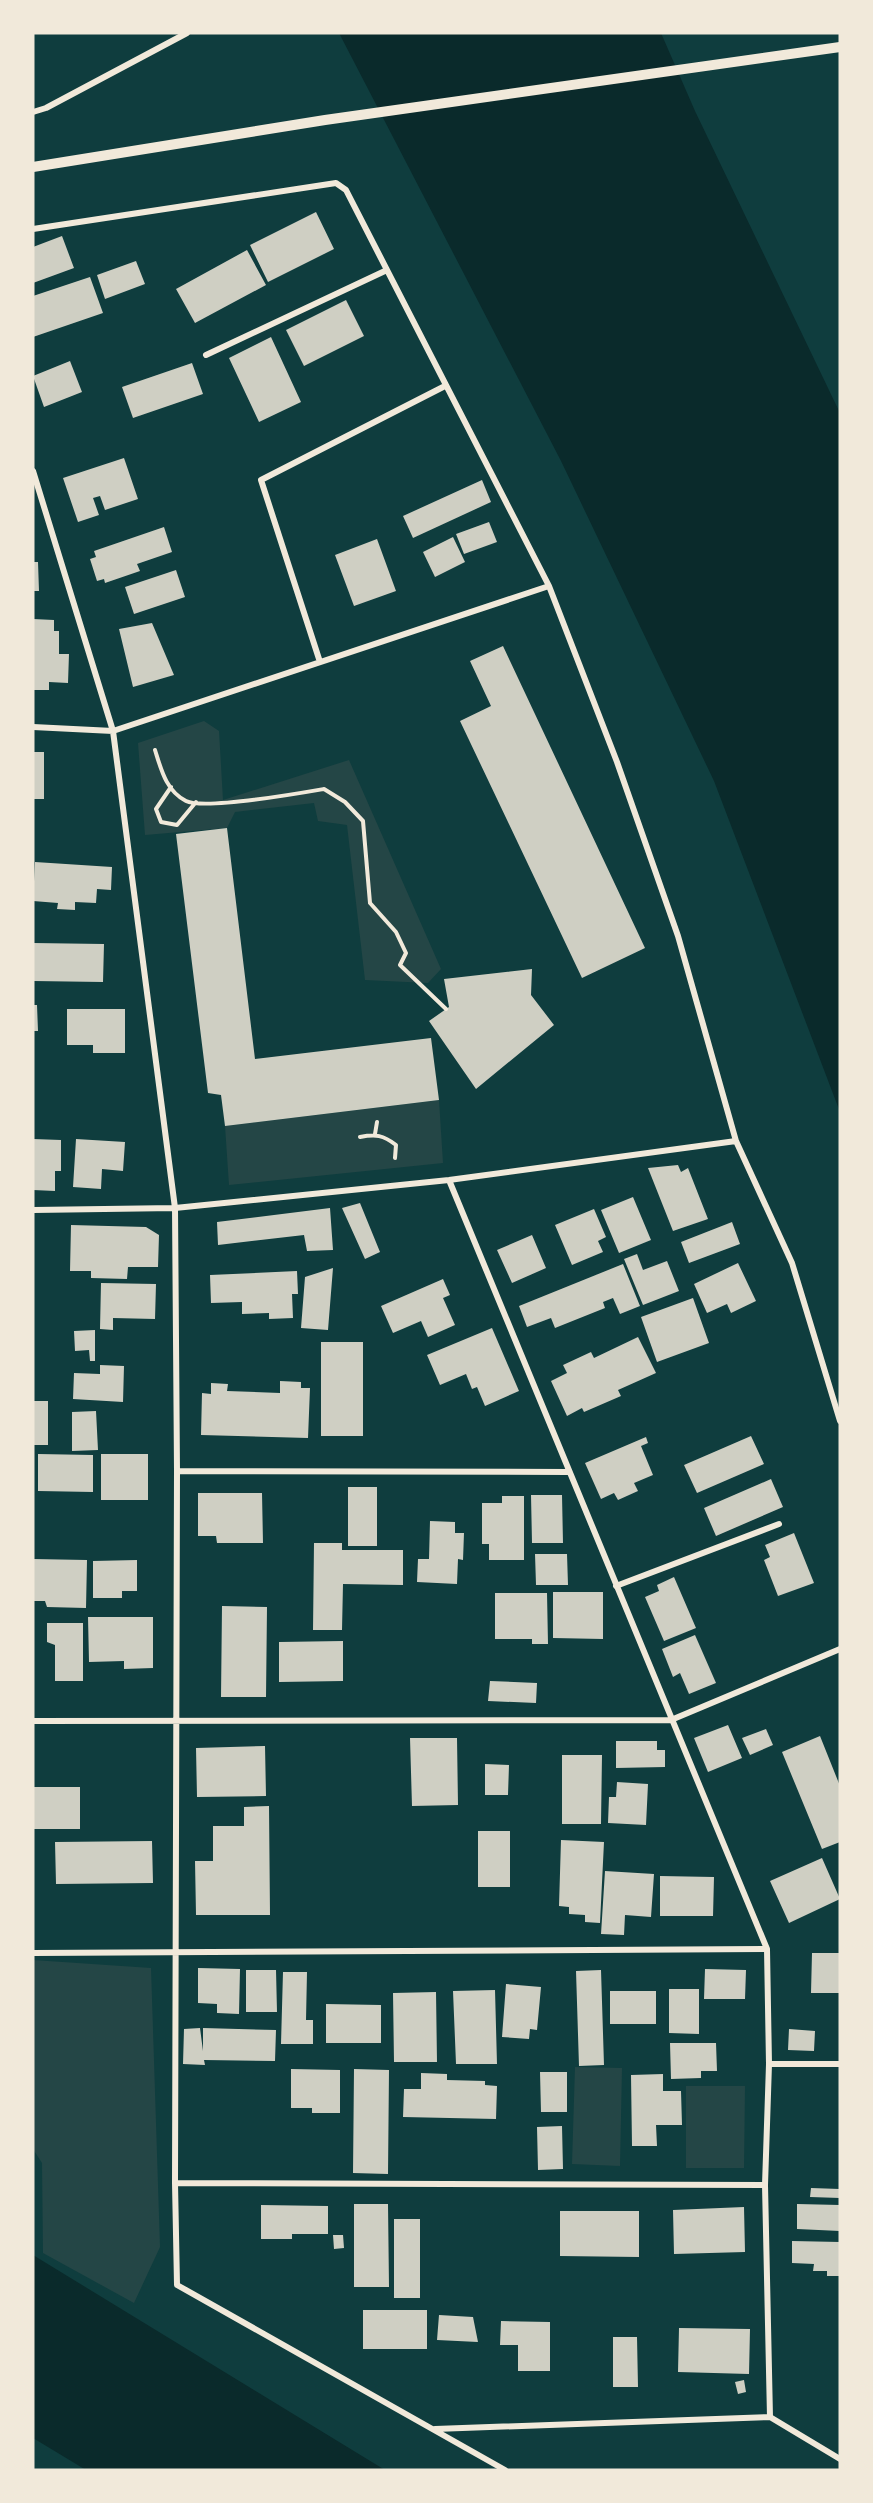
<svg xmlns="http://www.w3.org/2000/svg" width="873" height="2503" viewBox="0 0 873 2503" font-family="'Nunito Sans',sans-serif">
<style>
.green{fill:#244646}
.water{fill:#0a2a2b}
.building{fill:#cfcfc3}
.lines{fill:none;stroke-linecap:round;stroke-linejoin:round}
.path{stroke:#f1e9da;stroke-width:4}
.minor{stroke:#f1e9da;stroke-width:6}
.tertiary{stroke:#f1e9da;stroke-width:10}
</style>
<rect width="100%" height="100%" fill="#0f3d3e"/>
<path class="green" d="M204,721L219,731L223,800L349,760L441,969L428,983L365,980L347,825L318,821L314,803L235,812L227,828L145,835L138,743Z
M439,1100L443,1163L229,1185L225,1126Z
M33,1960L151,1968L160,2247L134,2303L43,2253L42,2163L33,2149Z
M575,2067L622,2068L620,2166L572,2164Z
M686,2086H745L744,2168H686Z"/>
<path class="water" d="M339,33H661L695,111L840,413V1112L714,781L561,461Z
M33,2255L385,2470H86L33,2438Z"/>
<path class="building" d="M316,212L334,249L268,282L250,245Z
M62,236L74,268L33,283V247Z
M247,250L266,285L195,323L176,289Z
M136,261L145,284L105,299L97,275Z
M90,277L103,313L33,337V296Z
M346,300L364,336L304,366L286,330Z
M271,337L301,402L259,422L229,358Z
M70,361L82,392L44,407L33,376Z
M192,363L203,394L133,418L122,387Z
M124,458L138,499L105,510L100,496L93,498L99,515L78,522L63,478Z
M482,480L491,502L413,538L403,516Z
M489,522L497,542L464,554L456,534Z
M164,527L172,552L137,564L140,571L105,583L104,579L97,581L90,559L96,557L94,551Z
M453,537L465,562L435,577L423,552Z
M377,539L396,591L354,606L335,555Z
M33,562H38L39,591H33Z
M176,570L185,597L134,614L125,587Z
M33,619L54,620V631H59V654H69L68,683L49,682V690H33Z
M152,623L174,675L133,687L119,629Z
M503,646L645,948L582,978L460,721L491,706L470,661Z
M33,752H44V799H33Z
M227,828L255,1059L431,1038L439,1100L225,1126L221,1095L208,1093L176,834Z
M35,862L112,867L111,890L97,889L96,903L75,902V910L57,909L58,903L33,901Z
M33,943L104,944L103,982L33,981Z
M532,969L531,995L554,1025L476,1089L429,1021L449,1007L444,979Z
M33,1005H37L38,1031H33Z
M67,1009H125V1053H93V1045H67Z
M33,1139L61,1140V1171H55V1191L33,1190Z
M76,1139L125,1142L123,1171L102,1169L101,1189L73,1187Z
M678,1165L681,1172L688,1168L708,1219L673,1231L648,1168Z
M633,1197L651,1240L619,1253L601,1210Z
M360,1203L380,1252L365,1259L342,1208Z
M330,1208L333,1250L307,1251L304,1235L218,1245L217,1222Z
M594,1209L606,1237L598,1241L603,1252L572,1265L555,1225Z
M732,1222L740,1244L689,1263L681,1242Z
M71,1225L146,1227L159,1235L158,1267H128L127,1279L91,1278V1271H70Z
M532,1235L546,1268L512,1283L497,1250Z
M637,1254L643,1270L667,1261L679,1291L643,1305L624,1259Z
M738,1263L756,1301L731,1313L727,1304L707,1313L694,1284Z
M623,1264L640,1306L620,1314L613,1298L603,1302L605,1308L555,1328L551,1318L527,1327L519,1306Z
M333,1268L328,1330L301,1328L305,1277Z
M297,1271L298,1294H292L293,1318L269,1319V1313L242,1314V1302L211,1303L210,1275Z
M443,1279L450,1295L443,1298L455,1325L428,1337L421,1321L393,1333L381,1306Z
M101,1283L156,1284L155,1319L113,1318V1330L100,1329Z
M693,1298L709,1343L657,1362L641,1317Z
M492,1328L519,1391L485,1406L477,1387L472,1389L466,1374L440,1385L427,1355Z
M95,1330V1361H90L89,1350L75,1351L74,1331Z
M638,1337L656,1373L618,1390L621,1396L584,1412L582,1408L567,1416L551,1381L567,1373L563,1365L591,1352L594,1358Z
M321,1342H363V1436H321Z
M100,1365L124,1366L123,1402L73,1399L74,1373L100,1374Z
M280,1381L301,1382V1388H310L308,1438L201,1435L202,1393L211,1394V1383L228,1384L227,1391L280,1393Z
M33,1401H48V1445H33Z
M96,1411L98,1450L72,1451V1412Z
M751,1436L764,1464L697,1493L684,1465Z
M646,1437L648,1443L641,1446L653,1475L634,1483L638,1491L618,1500L614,1493L601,1499L585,1463Z
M38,1454L93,1455V1492L38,1491Z
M101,1454H148V1500H101Z
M771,1479L783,1507L716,1536L704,1508Z
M348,1487H377V1546H348Z
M198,1493H262L263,1543H217L216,1536H198Z
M531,1495H562L563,1543H532Z
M502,1496H524V1560H489V1544H482V1503H502Z
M430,1521L455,1522V1533H464L463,1560L458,1559L457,1584L417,1582L418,1559H429Z
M794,1533L814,1583L778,1596L764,1560L770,1557L765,1545Z
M314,1543H342V1550H403V1585L343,1584L342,1630H313Z
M535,1554H567L568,1585H536Z
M33,1559L87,1560L86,1608L47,1607L45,1601H33Z
M137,1560V1591H122V1598H93V1561Z
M674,1577L696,1628L664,1641L645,1597L659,1591L657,1585Z
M553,1592H603V1639L553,1638Z
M495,1593H547L548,1644H532V1639H495Z
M222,1606L267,1607L266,1697H221Z
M88,1617H153V1668L124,1669V1661L89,1662Z
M47,1623H83V1681H55V1645L47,1642Z
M695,1635L716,1683L689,1694L680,1673L673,1677L662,1649Z
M343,1641V1681L279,1682V1642Z
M490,1681L537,1683L536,1703L488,1701Z
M728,1725L742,1758L708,1772L694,1738Z
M766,1729L773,1745L750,1755L742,1738Z
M820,1736L840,1786V1842L822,1849L782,1752Z
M410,1738H457L458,1805L412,1806Z
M616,1741H657V1750H665V1767L616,1768Z
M265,1746L266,1796L197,1797L196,1748Z
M562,1755H602L601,1824H562Z
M485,1764L509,1765L508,1795H485Z
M617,1782L648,1784L646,1825L608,1823L609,1797H616Z
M33,1787H80V1829H33Z
M269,1806L270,1915H196L195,1861H213V1826H244V1807Z
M478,1831H510V1887H478Z
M561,1840L604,1842L600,1923L585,1922V1915L569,1914V1907L559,1906Z
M152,1841L153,1883L56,1884L55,1842Z
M822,1858L840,1899L789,1923L770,1881Z
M605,1871L654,1874L651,1917L625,1915L624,1935L601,1934Z
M660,1876L714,1877L713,1916H660Z
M812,1953H840V1993H811Z
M198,1968L240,1969L239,2014L217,2013V2004L198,2003Z
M705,1969L746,1970L745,1999H704Z
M246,1970H276L277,2012H246Z
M601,1970L604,2065L579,2066L576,1971Z
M283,1972H307L306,2020H313V2044H281Z
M506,1984L541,1987L537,2030L530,2029L529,2039L502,2037Z
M669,1989H699V2034L669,2033Z
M495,1990L497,2064H456L453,1991Z
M610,1991H656V2024H610Z
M436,1992L437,2062H394L393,1993Z
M326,2004L381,2005V2043H326Z
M200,2028L203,2051V2028L276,2030L275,2061L204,2060L205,2065L183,2064L184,2029Z
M789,2029L815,2031L814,2051L788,2050Z
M670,2043H716L717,2071H701V2078L671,2079Z
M291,2069L340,2070V2113H312V2108H291Z
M354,2069L389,2070L388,2174L353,2173Z
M540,2072H567V2112H541Z
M421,2073L447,2074V2080L485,2081V2085L497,2086L496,2119L403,2117L404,2089H421Z
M663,2074V2091H681L682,2125H656L657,2146H632L631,2075Z
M562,2126L563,2169L538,2170L537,2127Z
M811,2188L840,2189V2198L810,2197Z
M354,2204H388L389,2287H354Z
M797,2204L840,2205V2231L797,2229Z
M261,2205L328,2206V2234H292V2239H261Z
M744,2207L745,2252L674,2254L673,2210Z
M560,2211H639V2257L560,2256Z
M394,2219H420V2298H394Z
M333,2235H343L344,2248L334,2249Z
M792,2241L840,2242V2276H827V2271H813L814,2264L792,2263Z
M363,2310H427V2349H363Z
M439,2315L473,2317L478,2342L437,2340Z
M501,2321L550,2322V2371H518V2345H500Z
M679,2328L750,2329L749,2374L678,2372Z
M613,2337H637L638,2387H613Z
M744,2380L746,2392L738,2394L735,2382Z"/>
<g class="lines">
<path class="path" d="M155,750C161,769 166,791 186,801C204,810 301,793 324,789L345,802L363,821L370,903L396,932L406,953L400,965L446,1009
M171,787L156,809L161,822L177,825L196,802
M375,1134L377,1122
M360,1137C376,1134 383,1135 396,1145L395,1158"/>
<path class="minor" d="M33,112L46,108L187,33
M33,229L336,183L346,190L549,586L617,762L678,936L736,1141L792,1263L840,1421
M206,355L387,270
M33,471L113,731L175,1208L177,1471L175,2183L177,2285L505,2470
M320,662L261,480L445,386
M33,727L113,731L549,586
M449,1180L767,1949L769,2064L765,2185L770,2417
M33,1210L175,1208L449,1180L736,1141
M177,1471L569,1472
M616,1586L779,1524
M33,1721L671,1720L840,1649
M33,1953L767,1949
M769,2064H840
M175,2183L765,2185
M435,2429L770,2417L840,2459"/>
<path class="tertiary" d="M33,167L325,120L840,47"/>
</g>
<rect width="873" height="2503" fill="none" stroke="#f1e9da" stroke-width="69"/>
</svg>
